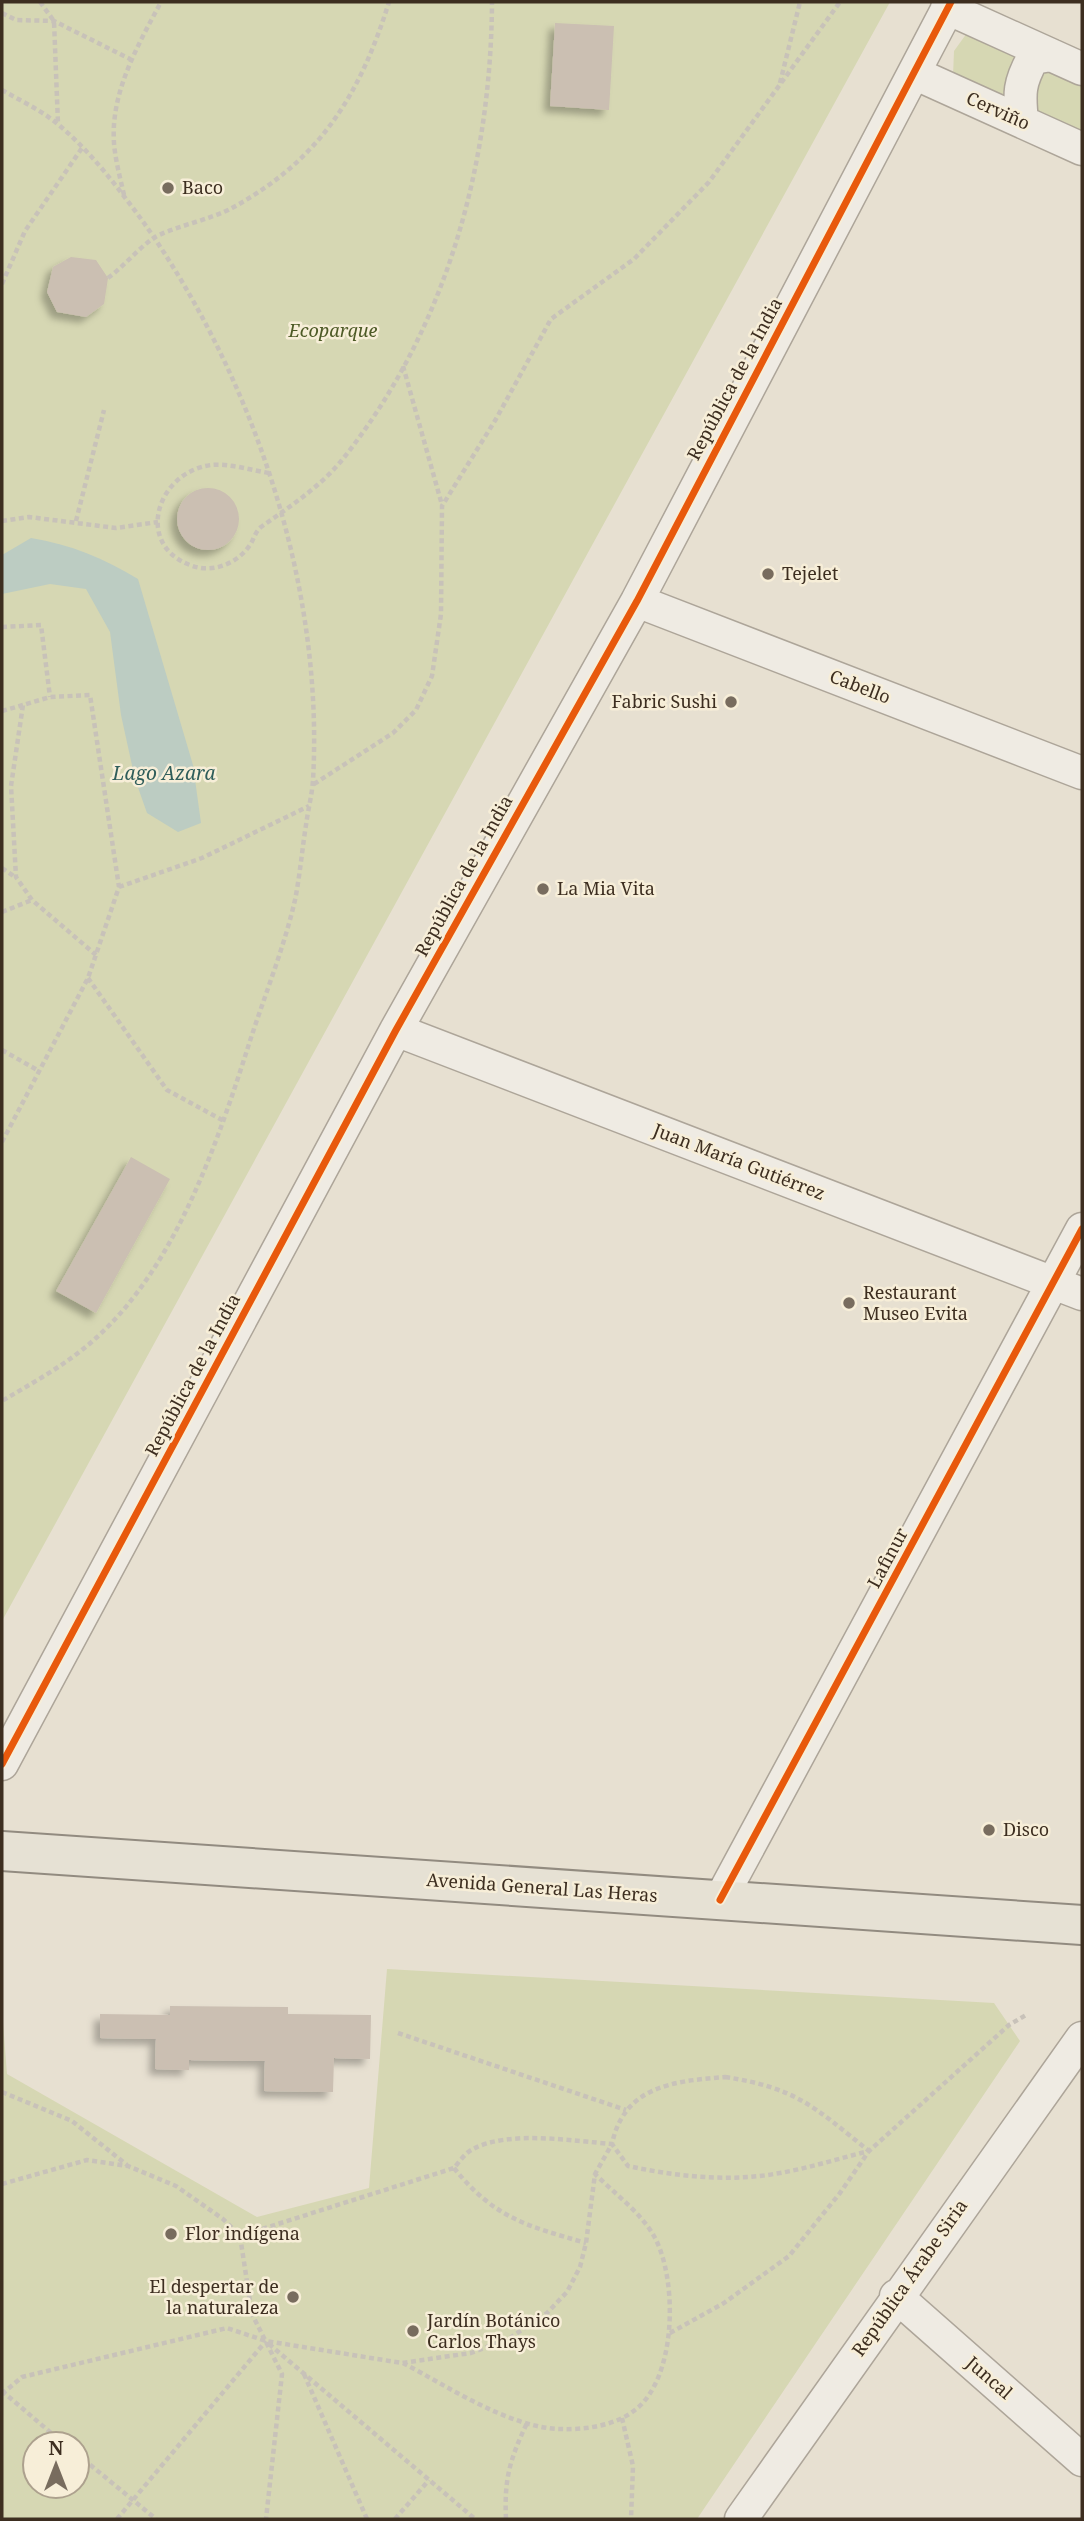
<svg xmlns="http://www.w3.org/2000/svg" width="1084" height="2521" viewBox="0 0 1084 2521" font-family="'Noto Serif',serif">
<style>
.green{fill:#d6d7b3;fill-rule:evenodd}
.water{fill:#bcccc2}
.building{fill:#cbbfb2;filter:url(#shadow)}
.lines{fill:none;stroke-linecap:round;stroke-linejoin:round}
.minor-casing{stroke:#ada599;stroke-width:35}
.major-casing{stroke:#928b80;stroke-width:42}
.path{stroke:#c8c2b9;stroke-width:4.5;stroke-dasharray:5 3.5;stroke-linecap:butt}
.minor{stroke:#efebe3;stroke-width:32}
.major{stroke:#e6e1d4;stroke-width:38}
.cycleway-casing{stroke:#f7eed8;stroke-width:11}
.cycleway{stroke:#e8590c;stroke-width:7}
.poi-dot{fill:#786c5e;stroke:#f7eed8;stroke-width:2.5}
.labels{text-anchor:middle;stroke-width:5;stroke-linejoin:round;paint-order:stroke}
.street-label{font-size:18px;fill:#3d2e20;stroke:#f7eed8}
.poi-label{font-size:18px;fill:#3d2e20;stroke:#f7eed8;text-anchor:start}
.park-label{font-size:18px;font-style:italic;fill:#4d5a26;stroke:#f7eed8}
.water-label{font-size:19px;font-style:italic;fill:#2f5d5a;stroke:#f7eed8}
</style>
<defs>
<filter id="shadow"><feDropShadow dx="-6" dy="6" stdDeviation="3.5" flood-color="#0004"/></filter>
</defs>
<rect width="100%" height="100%" fill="#e7e0d1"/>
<path class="green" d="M2,2H890L2,1621Z
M967,33L1082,85V133L953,76L954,51Z
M387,1969L994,2003L1020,2041L697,2519H2V2010L7,2074L257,2217L369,2188ZM35,2444H77V2486H35Z"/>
<path class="water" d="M31,538C70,544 105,559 138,579L193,765L201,823L178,832L147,813L135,779L121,715L110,632L86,589L50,584L2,594V555Z"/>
<path class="building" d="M555,23L614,26L609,110L550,106Z
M71,257L96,260L108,278L104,304L86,317L57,312L47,292L53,267Z
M177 519a31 31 0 1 1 62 0a31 31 0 1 1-62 0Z
M131,1157L170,1179L96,1313L56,1291Z
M170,2006L288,2007V2014L371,2015L370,2059L334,2058L333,2092L264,2091L265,2061L189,2060V2070L155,2069L156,2039L100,2038V2014L170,2015Z"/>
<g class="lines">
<g class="minor-casing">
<path id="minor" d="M947,8L1082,69
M914,73L1082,149
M1022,121C1019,93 1019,83 1033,58L1051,55
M637,601L1082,773
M396,1030L1082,1294
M2,1764L396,1030L637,601L951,2
M720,1900L1082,1229
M896,2296L1082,2460
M741,2519L1082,2038"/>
</g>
<g class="major-casing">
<path id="major" d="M2,1851L1082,1925"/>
</g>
<path class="path" d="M40,2L54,21L58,124
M2,13L16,20L54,21L130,59
M780,83L800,2
M2,90C21,101 43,111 60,126C92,153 119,189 144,223C254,379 324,587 313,780C312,795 308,810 306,825C302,850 300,875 295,900C284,948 264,997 249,1044C217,1144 176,1266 96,1338C69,1363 34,1382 2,1401
M124,195C121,181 117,167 115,152C107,98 137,47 161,2
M108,278C123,267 136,251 152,239C168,228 210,220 232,208C320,160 360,95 389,2
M2,284L25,231L82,148
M403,366L442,505
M269,473C251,470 228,463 211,465C157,472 134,544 190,565C212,574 237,564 250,545C254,539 255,532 261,527C289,507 319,488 342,460C446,330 491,166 492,2
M2,521L29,517L116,528L158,522
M76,521L104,410
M2,627L41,625L50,697
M2,711L23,705
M314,784L393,733L416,710L432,676L441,614L442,506L496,419L551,319L634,259L709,182L840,2
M2,868L15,877
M119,887L202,858L309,806
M2,912L32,900
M88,978L167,1090L224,1121
M2,1050L39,1071
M2,1142L88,978L119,887L90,695L50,697L23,705L11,786L16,877L32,900L96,955
M398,2033L626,2110
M725,2077C797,2088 814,2107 869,2151C837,2159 806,2169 774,2174C727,2182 674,2176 628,2166L612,2144C624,2086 674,2081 725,2077Z
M2,2092L72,2121L127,2165
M454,2168C494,2218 527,2226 586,2243
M2,2184L87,2160L128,2166L176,2186L223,2219L240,2236L252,2314L282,2374L266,2519
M670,2333L724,2303L789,2256L840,2193L869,2151L1009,2025L1026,2015
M269,2344L475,2519
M403,2363C447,2386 508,2427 559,2429C584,2430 615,2426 635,2410C677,2378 678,2279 654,2236C641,2213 613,2192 595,2174
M304,2374L367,2519
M2,2391L64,2444
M2,2394L22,2377L227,2328L266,2341L402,2363L471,2353L510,2338L547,2313L567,2292L580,2267L586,2243L595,2174L612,2144C573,2141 508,2130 473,2149C466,2152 459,2162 454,2168L240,2236
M622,2418L633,2466L631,2519
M77,2454L156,2519
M117,2519L266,2341
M395,2519L429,2480
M506,2519C504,2479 510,2459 527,2423"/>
<use href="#minor" class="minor"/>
<use href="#major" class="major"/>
<g class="cycleway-casing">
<path id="cycleway" d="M2,1764L396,1030L637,601L951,2
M720,1900L1082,1229"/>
</g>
<use href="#cycleway" class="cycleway"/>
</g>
<g class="poi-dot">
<circle cx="168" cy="188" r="7"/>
<circle cx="768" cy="574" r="7"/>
<circle cx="731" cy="702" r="7"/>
<circle cx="543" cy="889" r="7"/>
<circle cx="849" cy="1303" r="7"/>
<circle cx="989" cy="1830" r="7"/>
<circle cx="171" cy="2234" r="7"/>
<circle cx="293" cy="2297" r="7"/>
<circle cx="413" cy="2331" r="7"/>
</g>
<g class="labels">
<g class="street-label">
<text transform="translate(998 111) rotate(24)" y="6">Cerviño</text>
<text transform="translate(735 379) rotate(-62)" y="6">República de la India</text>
<text transform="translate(860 687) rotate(21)" y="6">Cabello</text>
<text transform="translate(464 876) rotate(-61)" y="6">República de la India</text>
<text transform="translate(739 1162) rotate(21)" y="6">Juan María Gutiérrez</text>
<text transform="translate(193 1375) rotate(-62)" y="6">República de la India</text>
<text transform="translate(888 1558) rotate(-62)" y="6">Lafinur</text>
<text transform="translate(542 1888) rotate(4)" y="6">Avenida General Las Heras</text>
<text transform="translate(910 2278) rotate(-55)" y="6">República Árabe Siria</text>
<text transform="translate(989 2378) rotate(41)" y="6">Juncal</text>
</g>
<g class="poi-label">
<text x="182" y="194">Baco</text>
<text x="782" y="580">Tejelet</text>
<text x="717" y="708" text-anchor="end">Fabric Sushi</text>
<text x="557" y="895">La Mia Vita</text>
<text x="863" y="1299">Restaurant<tspan x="863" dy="21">Museo Evita</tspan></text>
<text x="1003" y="1836">Disco</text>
<text x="185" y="2240">Flor indígena</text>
<text x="279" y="2293" text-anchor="end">El despertar de<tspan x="279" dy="21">la naturaleza</tspan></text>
<text x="427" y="2327">Jardín Botánico<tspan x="427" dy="21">Carlos Thays</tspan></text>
</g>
<g class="park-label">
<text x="333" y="337">Ecoparque</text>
</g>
<g class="water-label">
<text x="164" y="780">Lago Azara</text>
</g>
</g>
<rect width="1084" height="2521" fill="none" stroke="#3d2e20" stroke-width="7"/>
<g transform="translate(56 2465)"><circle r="33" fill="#f7eed8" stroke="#ada18e" stroke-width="2"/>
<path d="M0-5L12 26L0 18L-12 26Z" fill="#786c5e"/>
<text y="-10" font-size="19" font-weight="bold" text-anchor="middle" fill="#3d2e20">N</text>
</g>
</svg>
